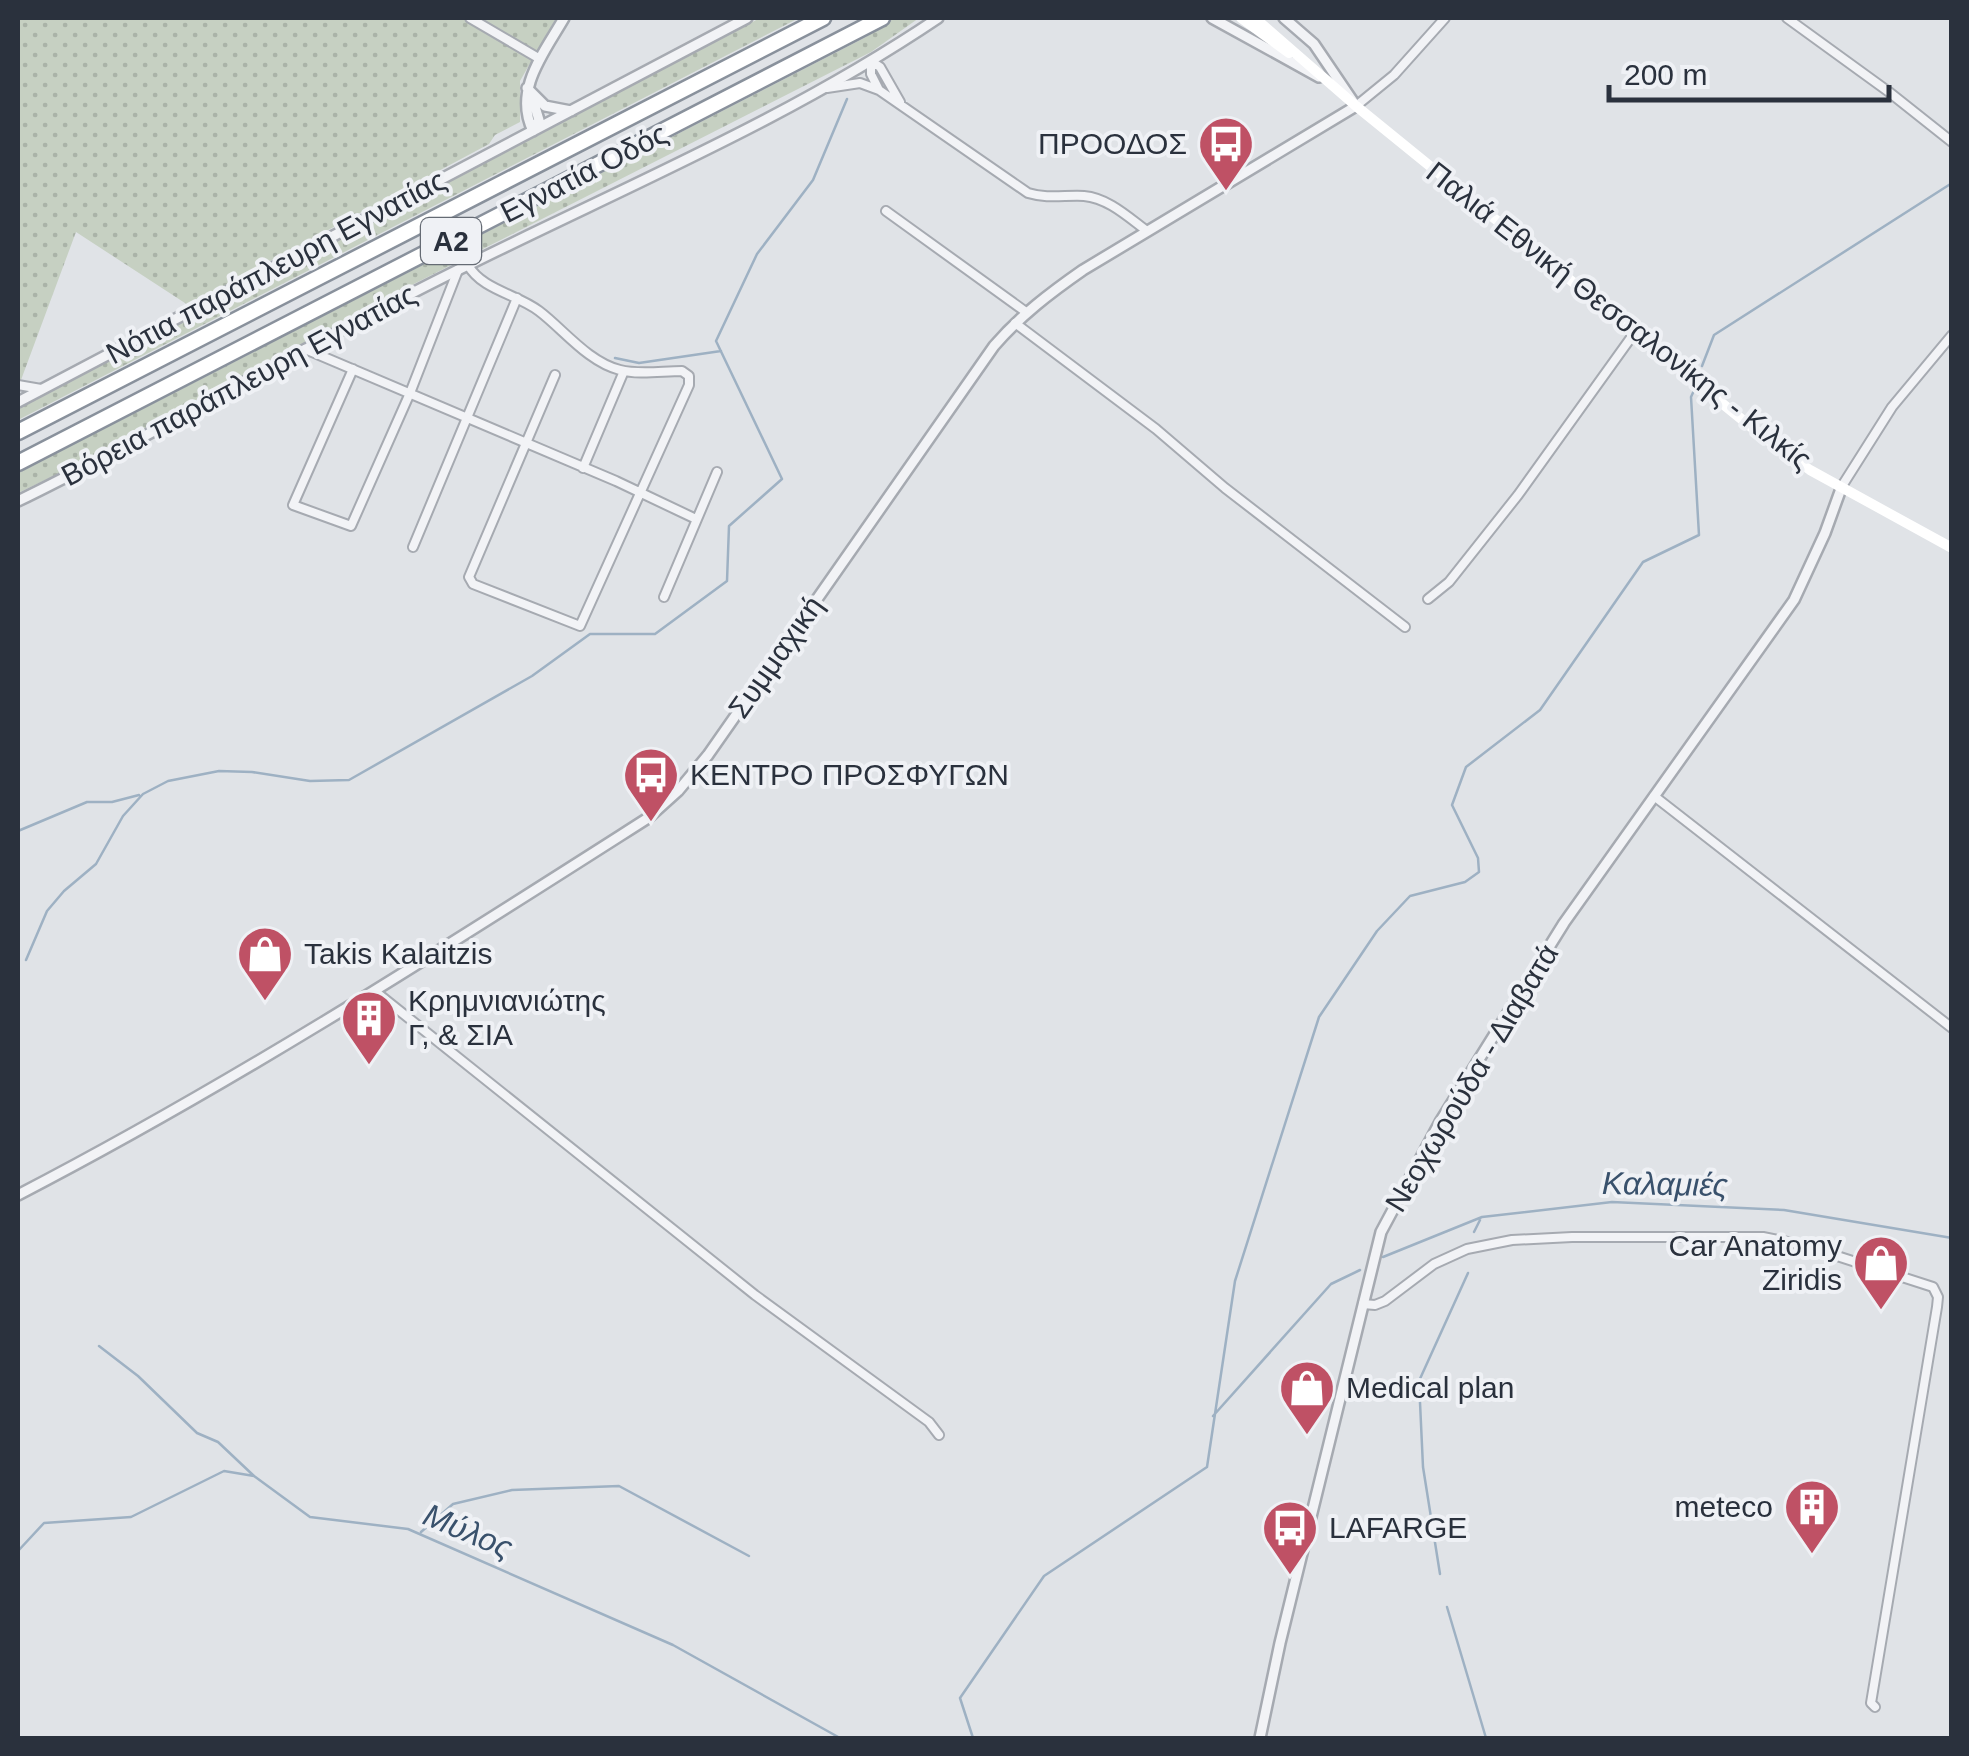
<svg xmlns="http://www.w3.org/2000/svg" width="1969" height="1756" viewBox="0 0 1969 1756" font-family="Arial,sans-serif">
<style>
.grass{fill:url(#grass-dots)}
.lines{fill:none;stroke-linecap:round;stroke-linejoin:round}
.stream{stroke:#9eb1c3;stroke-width:2.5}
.minor-casing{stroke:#a6aab1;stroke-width:12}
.tertiary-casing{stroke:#a6aab1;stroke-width:14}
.motorway-casing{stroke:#89919c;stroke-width:19}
.minor{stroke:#f2f3f6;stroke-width:8}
.tertiary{stroke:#f2f3f6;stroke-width:9}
.secondary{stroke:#fff;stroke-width:10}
.motorway{stroke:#fff;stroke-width:14}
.labels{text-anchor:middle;stroke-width:8;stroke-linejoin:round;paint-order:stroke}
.shield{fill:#eff1f5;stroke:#656b74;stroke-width:2.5}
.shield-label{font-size:28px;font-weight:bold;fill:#2a313d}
.poi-label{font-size:30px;fill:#2a313d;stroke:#eff1f5;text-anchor:start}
.street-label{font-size:30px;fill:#2a313d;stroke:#eff1f5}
.water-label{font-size:32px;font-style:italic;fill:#39516c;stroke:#eff1f5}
</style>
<defs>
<pattern id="grass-dots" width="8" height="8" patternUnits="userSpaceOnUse" patternTransform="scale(2.5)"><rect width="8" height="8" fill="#c6d0c2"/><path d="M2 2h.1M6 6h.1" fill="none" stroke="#aab3a8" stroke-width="1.8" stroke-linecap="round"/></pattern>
</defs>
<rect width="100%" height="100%" fill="#e0e3e7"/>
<path class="grass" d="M18,18H556L520,81V122L495,135L489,144L188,305L76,232L18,388Z
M760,18H799L18,420V408Z
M895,18H919L871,52L402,290L133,438L18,493V473L866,37Z"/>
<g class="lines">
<path class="stream" d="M615,358L639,363L721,351
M1702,366L1714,335L1952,183
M18,831L87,802H112L139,795
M26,960L47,911L64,891L96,864L123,816L143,794L168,781L219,771L252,772L310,781L349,780L532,676L590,634H655L727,581L729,526L782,479L716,341L757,254L813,180L847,99
M1474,1232L1480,1220
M1383,1257L1482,1217L1612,1202L1784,1210L1952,1238
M99,1346L138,1376L197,1433L218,1442L254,1476
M1213,1416L1331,1284L1360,1270
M421,1532L453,1504L512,1490L619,1486L749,1556
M18,1551L44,1523L131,1517L224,1471L254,1476L310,1517L408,1529L673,1645L840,1738
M1440,1574L1423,1467L1419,1381L1468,1273
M1447,1607L1486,1738
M973,1738L960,1698L1044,1576L1207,1467L1235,1281L1319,1017L1377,931L1410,896L1465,882L1479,872L1478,858L1452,805L1466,767L1540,710L1643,562L1699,535L1691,397L1696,386"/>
<g class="minor-casing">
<path id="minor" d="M470,18L540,59
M1787,18L1889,92L1952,142
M871,61L880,67L900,102
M871,61V74L879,90
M827,88L860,83L879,90L1028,193C1048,199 1064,195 1084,196C1108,198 1128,217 1147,231
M1356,106L1394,75L1445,18
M886,211L1026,312
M468,265C482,290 517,294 539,311C563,329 588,362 620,370C639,375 662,371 682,371L689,376V385L580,626L473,584L469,577L555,375
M1015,323L1156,429L1225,488L1405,627
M305,349L616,481L696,519
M353,369L293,505L351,526L410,393L458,270
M18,385L41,389
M583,468L624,371
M1842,486L1892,407L1952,335
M413,547L517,298
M664,597L717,472
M1428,599L1449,582L1518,495L1635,332
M1654,796L1952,1028
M376,992L755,1295L929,1422L939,1435
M1363,1304L1375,1305L1385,1301L1434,1264L1467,1249L1512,1240L1572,1237H1763L1803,1245L1933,1287L1938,1297L1937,1307L1871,1703L1875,1707"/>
</g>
<g class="tertiary-casing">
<path id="tertiary" d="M1212,18L1319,77
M527,88L545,106L571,111
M533,100L539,120L533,131
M533,131C513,90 544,53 564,18
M18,402L747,18
M18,501C170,427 316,339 468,265C627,186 790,118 938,18
M18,1195C236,1082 441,950 648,818L678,791L708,755L994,346C1021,315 1050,293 1083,270L1356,106L1314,44L1284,18
M1260,1738L1280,1643L1381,1232L1440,1122L1564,923L1794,600L1825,533L1842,486"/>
</g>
<g class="motorway-casing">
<path id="motorway" d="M18,432L823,18
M18,463L882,18"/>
</g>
<use href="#minor" class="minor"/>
<use href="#tertiary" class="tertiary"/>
<path class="secondary" d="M1241,18L1289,53
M1255,18L1356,106L1766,439L1810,470L1952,548"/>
<use href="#motorway" class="motorway"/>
</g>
<defs>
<g id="bus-pin" transform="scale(2.875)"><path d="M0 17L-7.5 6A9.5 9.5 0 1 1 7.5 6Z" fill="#bf5165" stroke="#eff1f5"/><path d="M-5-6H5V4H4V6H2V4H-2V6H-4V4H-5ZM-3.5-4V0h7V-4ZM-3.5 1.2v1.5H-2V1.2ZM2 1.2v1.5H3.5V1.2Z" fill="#fff"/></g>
<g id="shop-pin" transform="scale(2.875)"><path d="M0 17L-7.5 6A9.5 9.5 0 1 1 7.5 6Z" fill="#bf5165" stroke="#eff1f5"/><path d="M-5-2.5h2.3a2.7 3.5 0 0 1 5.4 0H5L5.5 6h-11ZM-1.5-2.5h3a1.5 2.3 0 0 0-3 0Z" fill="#fff"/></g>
<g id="building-pin" transform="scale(2.875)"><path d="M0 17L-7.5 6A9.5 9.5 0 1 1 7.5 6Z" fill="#bf5165" stroke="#eff1f5"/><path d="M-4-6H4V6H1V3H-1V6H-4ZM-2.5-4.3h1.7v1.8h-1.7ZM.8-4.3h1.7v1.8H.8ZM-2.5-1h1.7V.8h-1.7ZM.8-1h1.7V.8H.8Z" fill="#fff"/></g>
</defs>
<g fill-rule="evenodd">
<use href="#bus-pin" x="1226" y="144"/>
<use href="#bus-pin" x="651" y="775"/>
<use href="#shop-pin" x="265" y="954"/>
<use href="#building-pin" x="369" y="1018"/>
<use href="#shop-pin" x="1881" y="1263"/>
<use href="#shop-pin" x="1307" y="1388"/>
<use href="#building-pin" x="1812" y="1507"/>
<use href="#bus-pin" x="1290" y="1528"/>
</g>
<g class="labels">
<rect class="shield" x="421" y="218" width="60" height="46" rx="8"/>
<g class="shield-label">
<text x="451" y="251">Α2</text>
</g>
<g class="poi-label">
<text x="1187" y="154" text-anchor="end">ΠΡΟΟΔΟΣ</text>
<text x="690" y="785">ΚΕΝΤΡΟ ΠΡΟΣΦΥΓΩΝ</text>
<text x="304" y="964">Takis Kalaitzis</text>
<text x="408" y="1011">Κρημνιανιώτης<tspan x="408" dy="34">Γ, &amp; ΣΙΑ</tspan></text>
<text x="1842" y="1256" text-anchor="end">Car Anatomy<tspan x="1842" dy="34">Ziridis</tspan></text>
<text x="1346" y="1398">Medical plan</text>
<text x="1773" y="1517" text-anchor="end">meteco</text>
<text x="1329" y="1538">LAFARGE</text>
</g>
<g class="street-label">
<text transform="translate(584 173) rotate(-27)" y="10">Εγνατία Οδός</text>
<text transform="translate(276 267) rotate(-28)" y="10">Νότια παράπλευρη Εγνατίας</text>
<text transform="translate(1619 316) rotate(38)" y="10">Παλιά Εθνική Θεσσαλονίκης - Κιλκίς</text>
<text transform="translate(239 385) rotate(-28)" y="10">Βόρεια παράπλευρη Εγνατίας</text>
<text transform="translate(776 657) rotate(-55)" y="10">Συμμαχική</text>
<text transform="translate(1472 1078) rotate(-59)" y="10">Νεοχωρούδα - Διαβατά</text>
</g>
<g class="water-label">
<text transform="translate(1665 1184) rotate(1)" y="11">Καλαμιές</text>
<text transform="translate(468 1531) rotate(23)" y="11">Μύλος</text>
</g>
</g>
<rect width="1969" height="1756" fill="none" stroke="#2a313d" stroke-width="40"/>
<path d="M1609 85v15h280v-15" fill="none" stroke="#2a313d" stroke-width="5"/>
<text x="1624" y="85" font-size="30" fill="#2a313d" stroke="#eff1f5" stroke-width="8" paint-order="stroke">200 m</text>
</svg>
